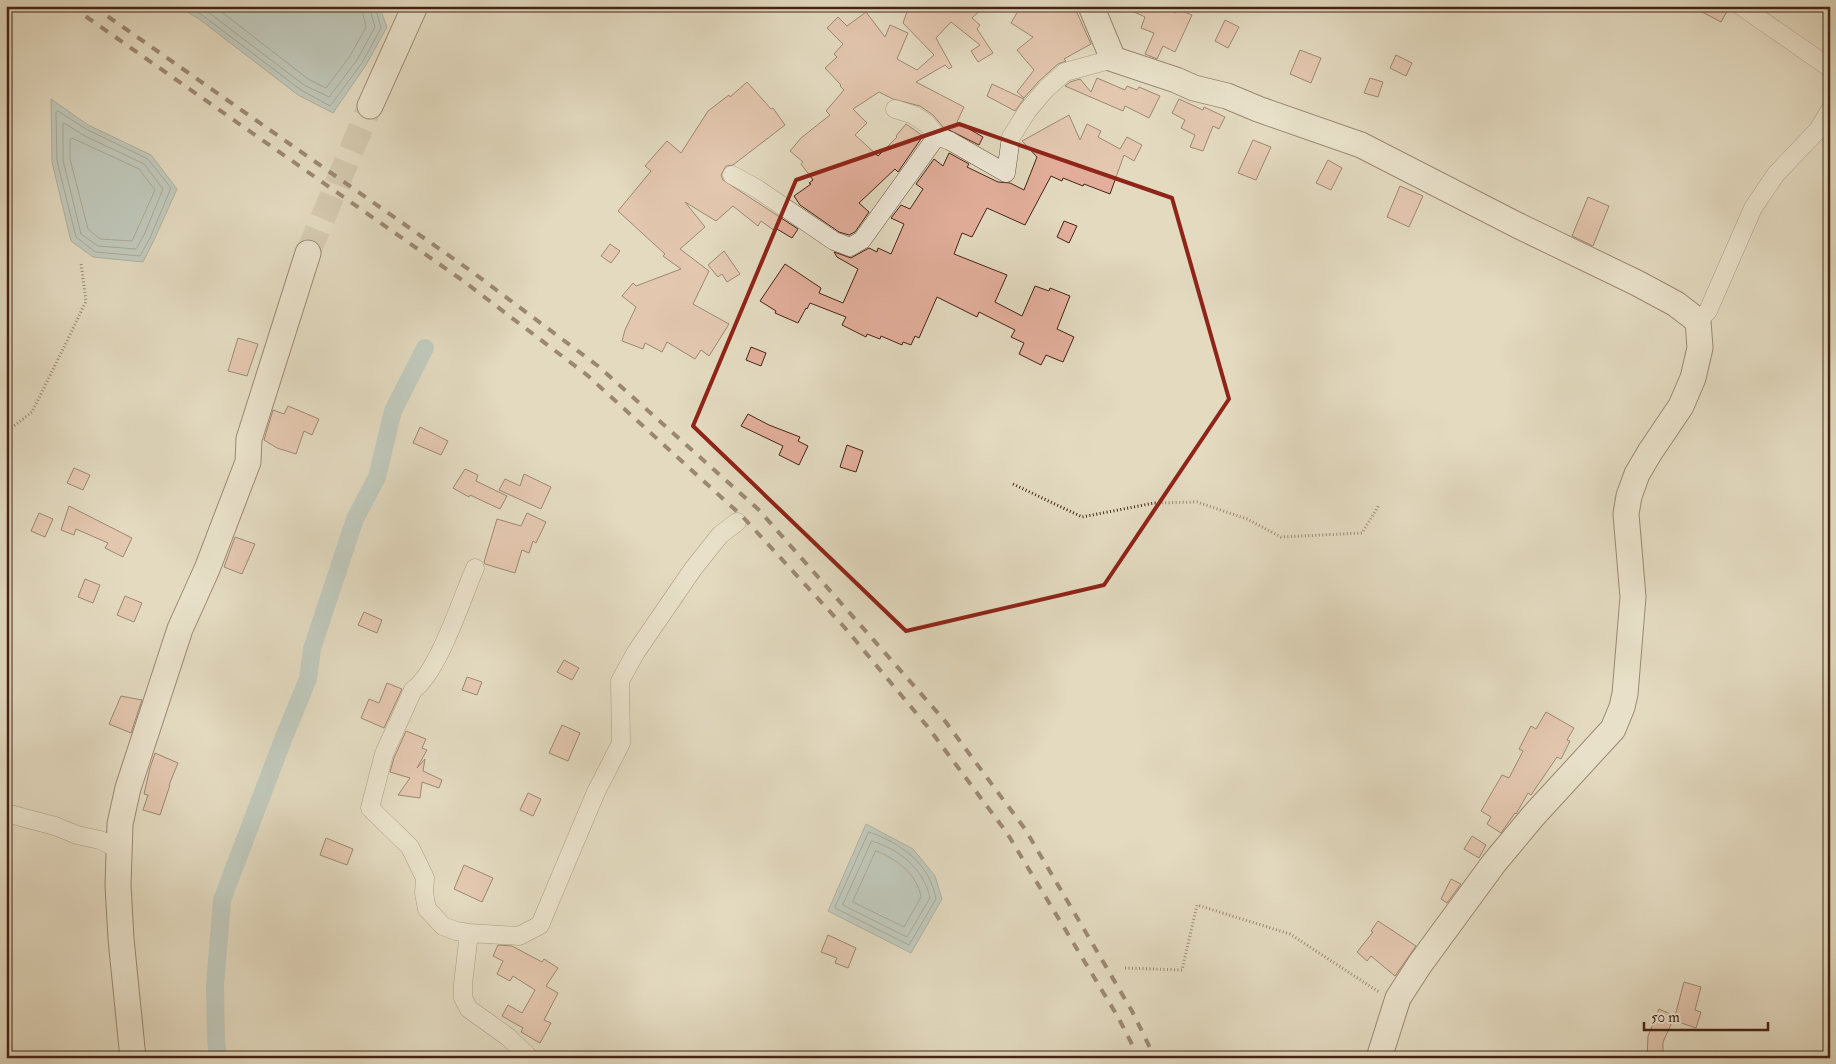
<svg xmlns="http://www.w3.org/2000/svg" width="1836" height="1064" viewBox="0 0 1836 1064" font-family="'IM FELL Double Pica',serif">
<style>
.water{fill:#99b8bc;stroke:#777d79}
.lines{fill:none;stroke-linecap:round;stroke-linejoin:round}
.shore{stroke:#6f6e68;stroke-width:1}
.canal{stroke:#99b8bc;stroke-width:18}
.building{fill:#e3af9c;stroke:#452415}
.secondary-tunnel{stroke:#c3b69e;stroke-width:25;stroke-dasharray:25 12;stroke-linecap:butt}
.street-casing{stroke:#6c5240;stroke-width:19}
.secondary-casing{stroke:#452415;stroke-width:27}
.path{stroke:#452415;stroke-width:3;stroke-dasharray:1 2.5;stroke-linecap:butt}
.street{stroke:#ede7d6;stroke-width:18}
.secondary{stroke:#ede7d6;stroke-width:25}
.rail{stroke:#452415;stroke-width:4;stroke-dasharray:9 9;stroke-linecap:butt}
.marked{fill:none;stroke:#8f2418;stroke-width:4;stroke-linejoin:round}
</style>
<rect width="100%" height="100%" fill="#e3dac0"/>
<filter id="stains"><feTurbulence type="fractalNoise" baseFrequency=".004" numOctaves="4"/><feColorMatrix values="0 0 0 0 .2 0 0 0 0 .09 0 0 0 0 .02 0 0 0 .5 -.17"/></filter>
<radialGradient id="worn" r=".72"><stop offset=".6" stop-color="#630" stop-opacity="0"/><stop offset="1" stop-color="#630" stop-opacity=".3"/></radialGradient>
<path class="water" d="M177,6H379L387,27L366,65L333,113L298,95L199,19Z
M51,99L88,125L151,155L177,189L154,240L143,262L93,257L71,241L52,162Z
M866,824L913,849L935,876L942,899L911,953L828,911Z"/>
<g class="lines">
<path class="shore" d="M187,6L202,15L301,90L330,106L362,63L381,28L375,6
M200,6L304,85L329,97L357,60L375,27L369,6
M214,6L308,79L326,88L350,56L366,27L361,6
M58,111L86,129L148,159L171,188L150,238L140,256L95,252L76,237L57,161L56,113Z
M64,123L83,135L144,164L163,189L144,235L136,249L98,246L81,234L63,160V125Z
M72,138L139,169L155,190L132,241L100,239L88,229L70,159V140Z
M869,832C901,843 930,864 936,899L909,945L835,908Z
M872,841C899,849 924,869 930,898L907,937L843,905Z
M876,851C897,859 917,874 921,897L904,927L853,902Z"/>
<path class="canal" d="M218,1058L216,1040L215,985L222,900L284,737L308,679L312,649L355,519L377,477L393,411L425,348"/>
</g>
<path class="building" d="M909,6H985L972,18L980,25L977,29L993,53L978,62L971,51L980,45L951,22L936,38L952,67L949,69L945,65L916,82L964,107L957,122L983,137L979,145L943,127L933,115L920,106L893,99L879,92L853,109L867,123L855,135L878,156L897,137L896,136L906,124L923,136L898,172L895,169L859,203L869,212L855,232L849,235L839,232L800,205L794,196L811,184L809,183L813,180L801,164L803,162L790,151L801,138L830,115L826,111L844,90L840,86L841,85L825,68L837,57L834,54L843,44L827,28L838,17L847,26L866,12L885,37L890,25L908,33L897,59L917,70L934,55L903,23Z
M1021,6H1074L1091,44L1064,59L1066,61L1058,64L1039,81L1024,98L1017,92L1034,70L1017,50L1033,37L1011,23Z
M1121,6H1158L1176,13L1177,9L1192,15L1175,52L1163,46L1157,59L1145,54L1154,33L1141,28L1145,17Z
M1691,6H1730L1721,22Z
M1225,20L1239,27L1228,48L1215,41Z
M1300,50L1321,58L1311,83L1290,74Z
M1396,55L1412,63L1406,76L1390,68Z
M1097,78L1125,90L1127,86L1137,90L1139,87L1160,96L1149,118L1125,106L1123,111L1065,86L1070,82L1080,79L1091,92Z
M1370,78L1383,82L1378,97L1364,93Z
M747,82L771,109L773,108L785,125L733,165L726,166L721,175L723,180L798,229L792,238L777,229L775,231L761,221L758,226L733,206L716,221L685,202L705,227L680,249L709,271L693,304L729,324L709,356L701,350L695,359L667,342L662,352L645,343L643,349L622,341L625,330L636,307L622,296L633,283L636,286L681,269L663,256L665,254L618,211L651,171L645,166L667,141L681,153L708,111L729,95L730,97Z
M992,84L1024,99L1015,111L987,96Z
M1179,99L1203,110L1204,107L1225,117L1219,129L1213,126L1203,151L1190,147L1195,135L1181,128L1185,120L1172,113Z
M1069,115L1080,140L1087,124L1101,131L1098,137L1120,149L1127,137L1142,145L1134,161L1124,155L1110,194L1084,184L1083,186L1063,178L1062,181L1051,176L1025,225L987,208L972,237L962,233L954,254L1007,275L995,302L1022,316L1035,286L1049,291L1050,288L1070,296L1057,329L1074,337L1063,362L1046,355L1041,365L1019,354L1024,343L1011,337L1015,330L979,312L977,317L937,297L919,338L915,336L911,345L903,342L902,345L881,336L880,339L867,334L866,337L842,325L846,317L810,303L807,309L806,308L798,323L775,313L776,311L760,301L785,264L821,288L819,293L843,303L858,269L837,257L834,252L851,258L869,248L877,252L878,248L891,254L904,224L891,218L901,205L910,209L923,189L916,184L934,159L943,166L949,153L969,164L967,167L998,182L1010,183L1024,190L1037,157L1022,141Z
M1253,140L1271,147L1256,180L1238,173Z
M1328,160L1342,168L1331,190L1316,183Z
M1400,186L1423,196L1409,227L1387,217Z
M1588,197L1609,206L1593,246L1572,236Z
M1064,221L1077,226L1069,243L1057,237Z
M610,244L620,251L611,263L601,256Z
M724,251L740,274L727,282L722,274L718,277L708,265Z
M238,338L258,344L247,376L228,371Z
M751,347L766,353L761,366L746,360Z
M288,406L319,419L312,435L304,431L296,454L277,448L264,440L273,410L284,414Z
M748,414L769,425L800,437L798,441L808,446L799,465L779,455L783,446L741,426Z
M420,427L448,441L441,455L413,443Z
M847,445L863,451L856,472L840,467Z
M74,468L90,475L83,490L67,483Z
M465,469L478,475L476,481L507,496L500,509L470,495L469,497L453,488Z
M524,474L551,487L541,509L499,490L505,479L520,486Z
M69,506L132,538L123,557L105,548L108,543L76,529L74,535L61,530Z
M39,513L53,519L45,537L31,531Z
M527,513L546,522L536,543L533,541L529,553L522,550L515,573L485,564L484,562L497,519L521,526Z
M235,537L255,544L242,574L224,567Z
M85,579L100,585L93,603L78,597Z
M125,596L142,603L134,622L117,615Z
M364,612L382,620L377,633L358,625Z
M564,660L579,668L572,680L557,672Z
M467,677L482,682L477,695L462,690Z
M387,683L402,689L384,728L361,718L369,699L379,703Z
M121,696L142,700L131,733L109,724Z
M1546,712L1574,728L1567,740L1570,741L1561,759L1557,757L1531,795L1528,793L1516,814L1515,813L1501,833L1487,824L1491,817L1481,811L1502,775L1509,778L1523,751L1519,749L1531,726L1536,729Z
M562,725L580,733L568,761L549,753Z
M406,731L426,739L422,748L427,750L417,768L425,759L423,771L442,780L439,788L422,782L420,798L398,795L410,778L390,772L394,758Z
M155,753L178,763L169,785H170L160,815L143,810L148,795L144,794L150,768Z
M528,793L541,799L533,816L520,810Z
M1472,836L1486,845L1479,858L1464,849Z
M326,838L353,849L347,865L320,855Z
M464,865L493,878L482,902L454,889Z
M1451,879L1461,884L1447,903L1441,899Z
M1378,921L1416,946L1395,976L1371,956L1367,961L1357,952L1373,932L1371,931Z
M828,935L856,948L848,968L835,963L837,958L821,952Z
M498,945L512,946L542,962L544,959L558,968L546,986L558,993L544,1020L551,1023L540,1043L521,1032L523,1028L502,1016L508,1005L522,1013L535,990L513,976L510,981L497,974L503,961L493,956Z
M1684,982L1701,987L1695,1010L1701,1012L1696,1028L1673,1020L1663,1042V1058L1647,1057L1648,1036L1659,1009L1675,1016Z"/>
<g class="lines">
<path class="secondary-tunnel" d="M308,253L370,106"/>
<g class="street-casing">
<path id="street" d="M1741,6L1830,68
M895,109L914,115L927,124L937,136L950,141L1006,173L1011,137L1028,110L1046,89L1065,72L1113,59
M732,175L756,188L834,241L850,247L862,240L937,136
M1698,321L1708,311L1753,208L1776,174L1818,130L1830,110
M475,568C462,598 438,673 413,690L384,754L370,808L410,847L425,878L424,893L427,909L443,926L456,931L469,933L519,936L540,925L596,792L621,743L620,681L636,652L693,569L720,535L737,522
M6,813L55,826L77,835L100,840L119,849
M469,933L463,984V998L469,1009L508,1037L530,1058"/>
</g>
<g class="secondary-casing">
<path id="secondary" d="M1091,6L1113,59L1176,80L1194,88L1227,96L1258,109L1361,145L1517,225L1637,283L1676,304L1698,321L1700,348L1693,378L1681,406L1650,452L1637,474L1629,496L1626,514L1633,597L1625,694L1622,707L1613,729L1534,815L1494,863L1420,964L1398,998L1379,1058
M370,106L415,6
M133,1058L121,939L118,885L120,824L128,788L180,629L207,569L248,462L249,439L308,253"/>
</g>
<path class="path" d="M6,432L32,412L68,339L86,301L81,263
M1013,484L1082,517L1154,503L1197,502L1247,519L1281,537L1362,533L1379,505
M1125,968L1182,970L1197,905L1290,934L1379,992"/>
<use href="#street" class="street"/>
<use href="#secondary" class="secondary"/>
<path class="rail" d="M71,6L462,280L587,375L742,516L845,628L927,726L1007,833L1118,1017L1139,1058
M93,6L471,271L598,366L759,510L945,721L1025,829L1132,1011L1155,1058"/>
</g>
<path d="M0 0H1836V1064H0ZM959,124L1172,198L1229,399L1104,585L906,631L693,426L796,180Z" fill="#e3dac0" fill-opacity=".55" fill-rule="evenodd"/>
<path class="marked" d="M959,124L1172,198L1229,399L1104,585L906,631L693,426L796,180Z"/>
<rect width="1836" height="1064" fill="none" stroke="#e3dac0" stroke-width="25"/>
<rect x="8" y="8" width="1821" height="1049" fill="none" stroke="#452415" stroke-width="2.5"/>
<rect x="12" y="12" width="1811" height="1039" fill="none" stroke="#452415"/>
<path d="M1644 1022v8h124v-8" fill="none" stroke="#452415" stroke-width="2.5"/>
<text x="1651" y="1022" font-size="15" fill="#452415" stroke="#ede7d6" stroke-width="4" paint-order="stroke">50 m</text>
<rect width="100%" height="100%" filter="url(#stains)"/>
<rect width="100%" height="100%" fill="url(#worn)"/>
</svg>
